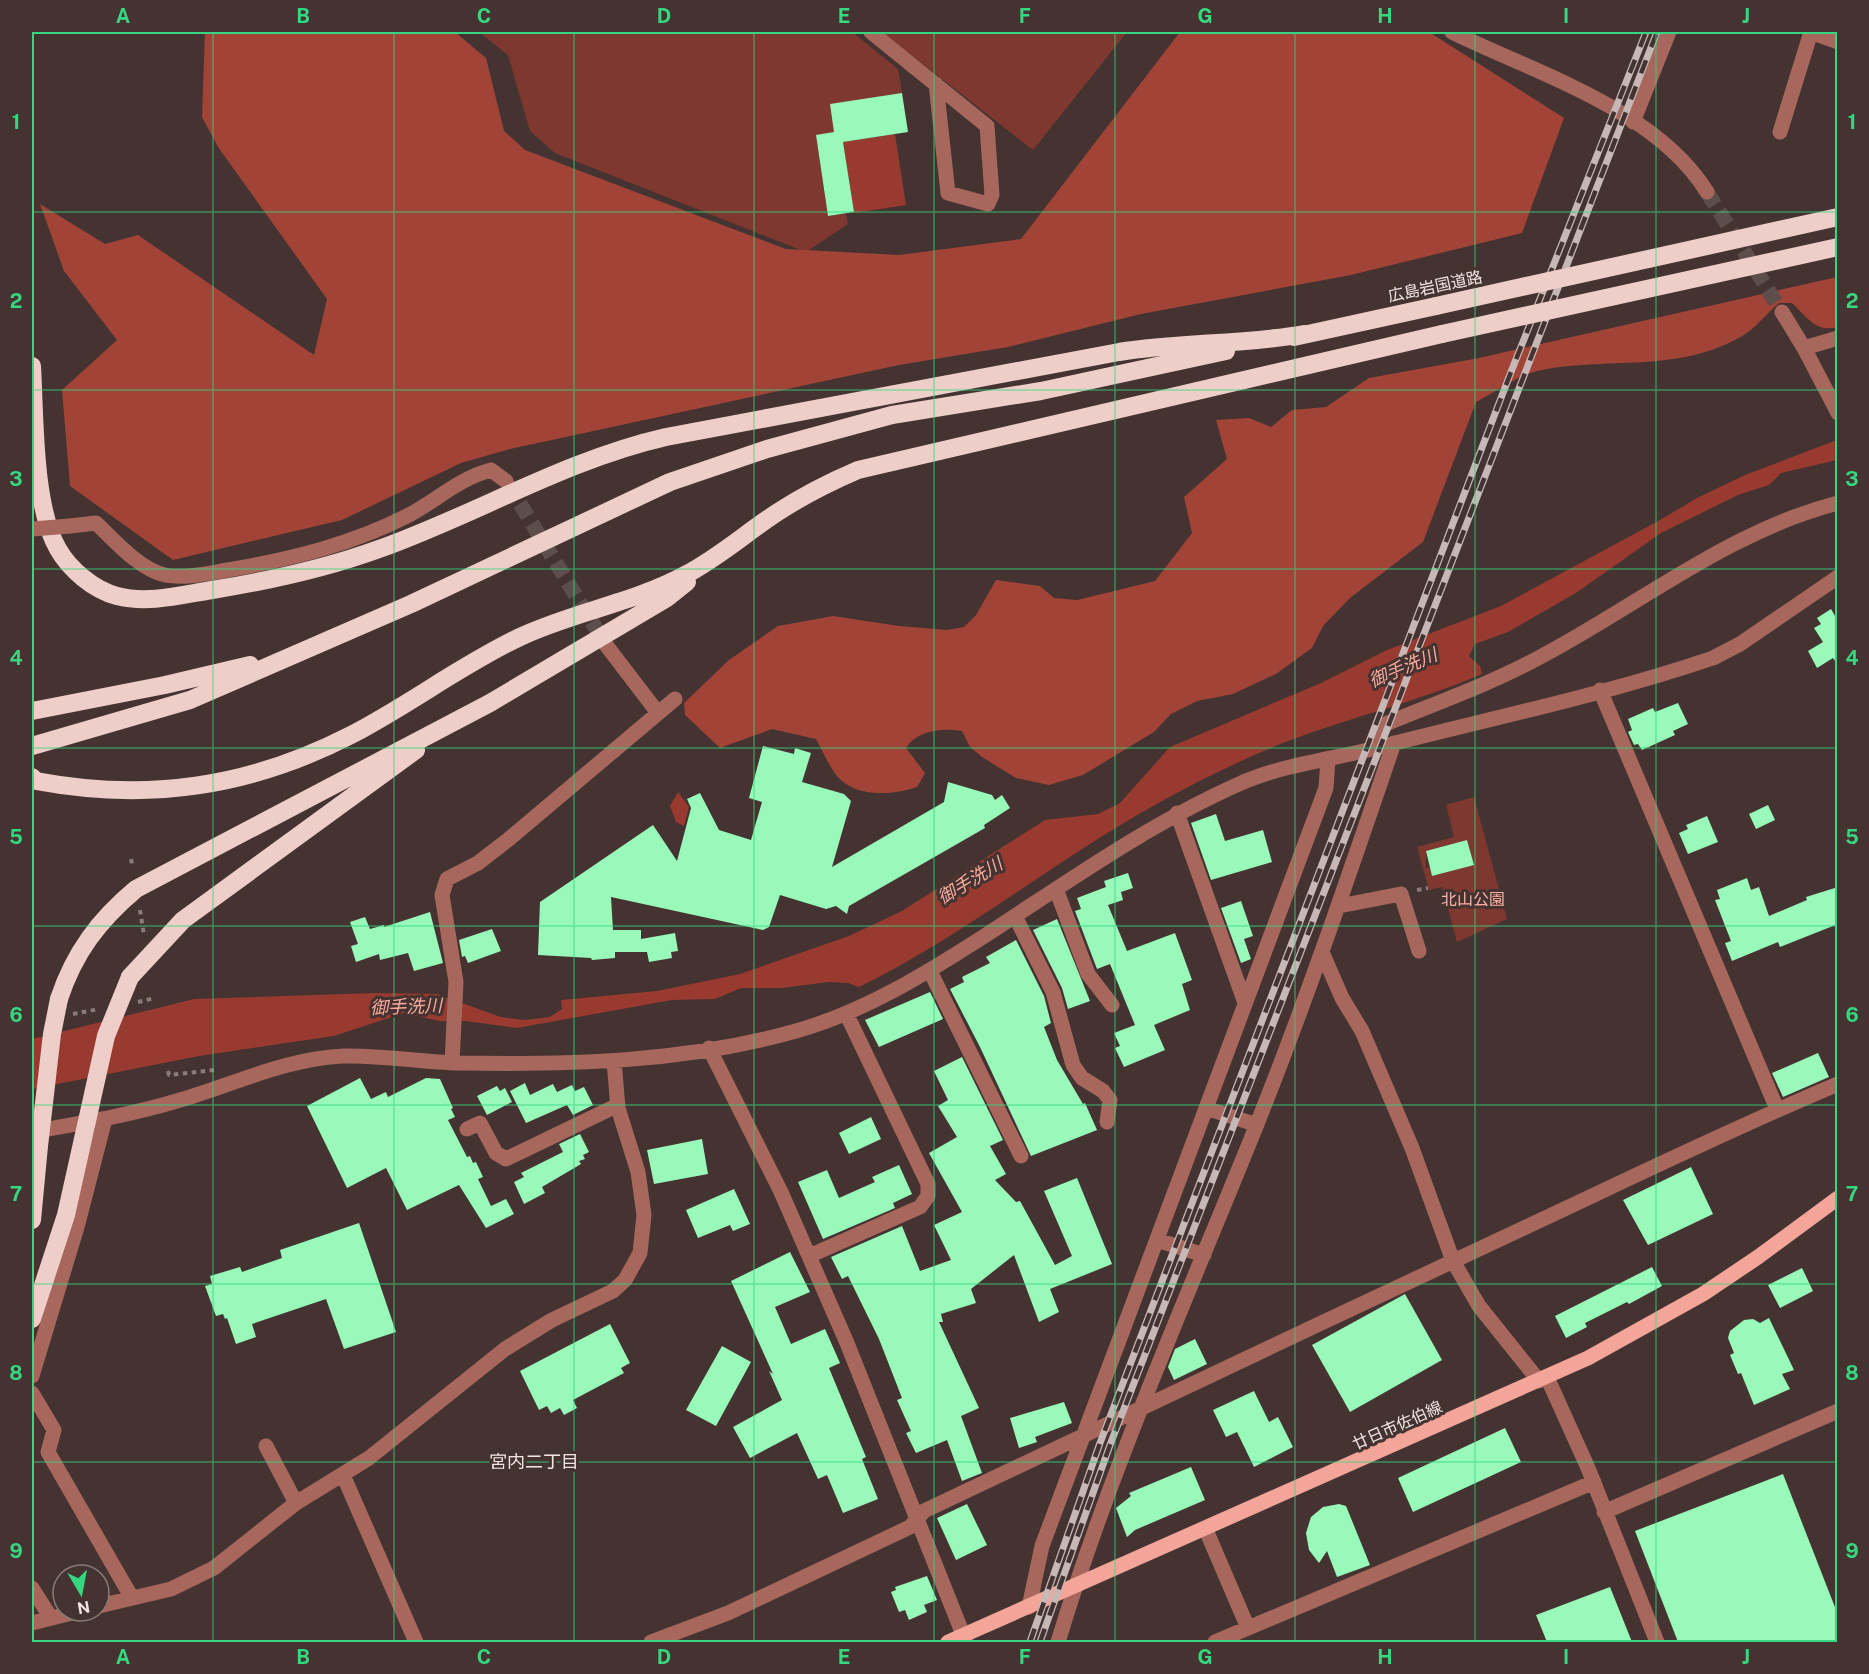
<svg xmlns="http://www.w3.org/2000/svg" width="1869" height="1674" viewBox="0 0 1869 1674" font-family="'Public Sans','Noto Sans JP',sans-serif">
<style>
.green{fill:#7f382f;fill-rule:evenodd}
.forest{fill:#a24338}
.water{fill:#983a30}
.building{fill:#98f9ba}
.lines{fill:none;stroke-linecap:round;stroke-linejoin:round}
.minor-tunnel{stroke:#5e4e4b;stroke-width:15;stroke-dasharray:15 8;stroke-linecap:butt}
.path{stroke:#8a7c79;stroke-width:4;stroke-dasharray:4.5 4.5;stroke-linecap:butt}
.minor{stroke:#a7675d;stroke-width:15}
.major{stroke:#f4a599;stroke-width:15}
.highway{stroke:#eecec8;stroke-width:18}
.rail-casing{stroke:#c5b8b6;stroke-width:7}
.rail{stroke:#443330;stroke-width:4.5;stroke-dasharray:14;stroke-linecap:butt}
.minor-bridge{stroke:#a7675d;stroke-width:15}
.highway-bridge{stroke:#eecec8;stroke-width:18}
.grid{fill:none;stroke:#35d881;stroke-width:1.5;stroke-opacity:0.55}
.labels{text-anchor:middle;stroke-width:6;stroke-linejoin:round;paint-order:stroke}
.street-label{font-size:16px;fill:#f0e5e3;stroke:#443330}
.park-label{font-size:16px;fill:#feb0a3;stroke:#443330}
.water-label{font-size:18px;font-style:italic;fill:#faab9f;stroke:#443330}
.neighbourhood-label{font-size:18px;fill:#f0e5e3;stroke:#443330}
.neatline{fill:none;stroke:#35d881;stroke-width:2}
.grid-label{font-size:20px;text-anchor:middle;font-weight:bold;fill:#35d881}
</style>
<rect width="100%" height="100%" fill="#443330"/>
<path class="green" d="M479,32H852L898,69L902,93L834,132L816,136L828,216L846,214L848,224L806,252L555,153L530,131L508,55Z
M882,32H1127L1033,150Z
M1474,797L1507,919L1457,942L1442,887L1429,890L1417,847L1454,837L1446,805ZM1467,840L1474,864L1432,876L1430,867L1426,868V851Z"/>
<path class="forest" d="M205,32H455L486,58L504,131L525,150L786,249L899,255L1021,239L1180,32H1429L1564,118L1522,233L1351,275L1141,314L1008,347L899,365L510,449L461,463L342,520L173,560L70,486L62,390L117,340L64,271L40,204L105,244L138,235L314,355L327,299L218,147L202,117Z
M1837,277V327C1816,333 1807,317 1792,303H1779C1767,313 1756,328 1742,336C1678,374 1606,356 1537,371C1517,376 1495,392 1476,402L1423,542L1350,598L1323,626L1312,648L1276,674L1233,694L1197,701L1171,714L1154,732L1083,775L1049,785L1016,778L982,757L970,747L962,731C943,728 918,730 906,748L925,773L917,787C891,796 851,798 834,772C827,762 822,750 816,739L772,729L720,748L685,715L684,703L729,660L778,626L833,616L899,626L947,630L964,627L976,615L996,580L1040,586L1054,598L1077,600L1114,591L1155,581L1192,533L1184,497L1227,459L1216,420L1249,418L1271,427L1292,410L1326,407L1369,378L1479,358Z"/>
<path class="water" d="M895,134L906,205L854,213L843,142Z
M1834,441L1837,442V460L1781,473L1769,485L1738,495L1661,533L1576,593L1508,632L1475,644L1469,656L1480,666L1482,674C1419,701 1352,717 1288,741C1242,759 1196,782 1153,806C1053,862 963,936 859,987L848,983L829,982L782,988H741L715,999L672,1000L517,1028L465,1021H439L404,1013L334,1036L199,1056L32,1089V1039L194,999L375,993L437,994L501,1017L525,1020L550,1017L562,1009L561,1000L657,991L740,974L849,936L902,911L1045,820L1098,814L1120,803L1170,747L1321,683L1387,650L1501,606L1660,520L1697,498L1745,475Z
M678,792L689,807L684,826L676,822L670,806Z"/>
<path class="building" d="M902,93L908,132L843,142L854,212L828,216L816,135L834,132L830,104Z
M1831,609L1835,616L1838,615V665L1833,658L1817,668L1808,651L1823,642L1814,628L1821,624L1817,618Z
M1678,703L1688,724L1673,731L1675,735L1642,750L1638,744L1634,745L1628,732L1632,730L1628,719L1653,708L1655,712Z
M763,746L794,754L795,748L811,753L802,782L844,794L851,801L832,867L944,802L948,782L992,795L995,800L1002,795L1010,808L984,825L985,828L849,906L847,914L836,906L826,909L780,895L769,927L763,930L611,897L613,930H641V939L675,933L678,951L671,952L672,958L649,962L647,952H615V958L592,960L591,958L538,955L540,902L653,825L677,861L691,808L687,799L700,793L719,830L751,840L762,802L749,798Z
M1768,805L1775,820L1756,829L1749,814Z
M1216,814L1225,841L1263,830L1272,862L1211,880L1191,823Z
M1707,816L1718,842L1688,854L1679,833L1688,829L1686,825Z
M1467,840L1474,865L1432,876L1426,851Z
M1128,873L1133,888L1121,892L1123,900L1108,905L1127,951L1175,933L1192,980L1182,984L1190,1010L1154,1025L1165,1050L1124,1067L1115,1048L1120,1046L1114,1033L1135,1025L1110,964L1097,969L1075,911L1081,909L1077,898L1106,887L1104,881Z
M1747,878L1751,890L1759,887L1769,916L1807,900L1806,897L1838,887V924L1780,947L1778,942L1732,961L1725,943L1731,941L1715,900L1720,899L1717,890Z
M1241,901L1253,936L1244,939L1251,959L1241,963L1221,908Z
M430,912L443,963L414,971L408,953L380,960L379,954L356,962L351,946L358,944L350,922L365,917L370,929L384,925V927Z
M1057,919L1090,1001L1068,1009L1062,988L1033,930Z
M492,929L501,951L468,963L465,956L462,957L459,940Z
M1016,940L1044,996L1051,1023L1044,1027L1057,1060L1083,1104L1085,1103L1097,1130L1031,1156L980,1047L950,989L964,982L962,977L990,963L986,957Z
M930,992L943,1019L879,1047L865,1020Z
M1818,1053L1829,1077L1783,1097L1772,1073Z
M962,1057L1003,1140L990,1146L1006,1174L995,1180L1016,1202L1020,1201L1055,1265L1072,1256L1044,1191L1077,1178L1112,1264L1050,1289L1059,1312L1039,1322L1014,1255L971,1289L976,1303L941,1314L943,1322H939L979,1408L961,1416L982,1473L962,1481L947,1440L916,1453L906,1433L911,1431L897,1400L902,1398L879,1339L848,1276L842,1279L831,1257L902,1226L920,1271L951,1260L934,1225L962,1212L929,1153L957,1137L938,1106L948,1100L934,1071Z
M360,1078L371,1099L386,1092L388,1097L426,1078L440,1079L453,1108L451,1109L455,1117L448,1120L467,1157L470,1156L473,1163L476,1162L483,1177L478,1179L491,1206L506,1199L514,1214L486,1228L459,1185L407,1210L386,1168L347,1188L307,1106Z
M525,1083L530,1095L553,1084L557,1092L572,1085L575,1091L584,1087L593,1105L573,1115L567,1105L526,1123L510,1091Z
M497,1086L500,1091L505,1088L512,1102L487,1115L477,1096Z
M871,1117L881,1139L849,1154L839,1133Z
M580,1134L589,1152L583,1155L585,1159L579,1161L581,1164L542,1187L545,1193L524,1204L514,1182L524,1177L521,1173L563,1152L559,1144Z
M702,1139L708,1174L654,1184L647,1150Z
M899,1165L912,1194L893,1203L895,1208L823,1239L798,1182L827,1170L839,1198L875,1182L872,1177Z
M1691,1167L1713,1214L1648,1245L1623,1200Z
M734,1189L750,1224L733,1231L730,1225L698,1238L686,1210Z
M359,1223L396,1332L344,1349L326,1299L252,1324L256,1337L236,1344L227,1318L225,1319L223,1314L216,1316L205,1286L212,1284L210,1276L240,1267L242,1272L282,1258L280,1250Z
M790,1252L810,1292L775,1307L791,1344L825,1329L840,1363L829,1368L866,1457L862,1459L878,1499L843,1513L827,1475L818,1479L797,1433L750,1458L733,1427L782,1400L769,1371L773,1374L731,1281Z
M1652,1267L1662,1286L1629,1304L1627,1302L1585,1323L1587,1327L1566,1338L1555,1316Z
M1802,1268L1813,1291L1780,1308L1768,1285Z
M1405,1294L1442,1360L1350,1412L1312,1345Z
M1769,1318L1794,1370L1782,1374L1790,1389L1754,1405L1741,1373L1738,1374L1730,1355L1734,1353L1728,1338L1730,1331L1744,1320L1753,1319L1760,1323Z
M610,1324L630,1363L621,1368L624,1373L573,1400L577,1408L564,1415L560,1408L551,1413L547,1406L539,1410L520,1371Z
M1195,1339L1207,1364L1174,1380L1168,1367L1175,1349Z
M722,1346L751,1362L716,1426L686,1410Z
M1254,1391L1269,1422L1278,1417L1293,1447L1254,1467L1237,1432L1226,1437L1213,1410Z
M1064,1402L1072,1423L1035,1437L1037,1442L1019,1448L1010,1418Z
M1505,1428L1521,1462L1413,1512L1398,1478Z
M1191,1467L1205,1500L1135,1530L1127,1537L1116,1508L1131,1496L1129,1493Z
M1783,1474L1838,1615V1642H1678L1635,1531Z
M967,1504L987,1545L956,1560L937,1518Z
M1339,1504L1346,1506L1370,1565L1337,1577L1327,1551L1319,1563L1309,1550L1306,1533L1311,1517L1323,1507Z
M927,1576L937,1600L924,1605L927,1612L909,1620L905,1610L899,1612L891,1592L896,1590L895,1587Z
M1610,1587L1632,1642H1547L1536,1615Z"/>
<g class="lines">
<path class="minor-tunnel" d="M1707,192L1782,312
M508,484L606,645"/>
<path class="path" d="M131,859L132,864
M1417,890L1428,888
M140,910L144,935
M138,1002L155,998
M73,1014L99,1009
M168,1071L169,1075L214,1070"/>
<path class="minor" d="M871,32L987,126L992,195L988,204L948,193L936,84
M1452,32C1535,73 1656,109 1707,192
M1810,32L1838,42
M1633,122L1669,32
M1780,132L1811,32
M1782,312L1804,348L1838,413
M1804,348L1838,338
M70,526L96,523C114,540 140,570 165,575C184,579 209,573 228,570C292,559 353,544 411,514C438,499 460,478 491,470L506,481
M606,645L658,713
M1600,690L1777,1109
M1374,748L1383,725C1436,703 1491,684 1542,656C1640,604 1729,531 1838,503
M1177,813L1245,1003
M1056,889L1088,974L1112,1005
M1339,906L1401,894L1419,951
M1015,916L1053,992L1073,1065L1082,1078L1103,1091L1110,1100L1107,1122
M1322,952L1342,998L1362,1031L1412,1148L1453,1261L1479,1306L1539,1381
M930,971L1021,1156
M709,1048L781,1192L847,1343L966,1642
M452,1063L456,982L442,895L447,879L478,863L509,839L675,699
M1206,1108L1257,1125
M467,1129L480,1123L496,1153L506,1159L618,1105
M32,1132C81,1123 131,1115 180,1100C235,1084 285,1059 343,1056C382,1055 420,1062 459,1063C572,1065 686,1062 796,1031C864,1012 927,973 986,935C1069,881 1149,824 1239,784C1279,766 1326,760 1368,750C1483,720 1601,696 1713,658L1740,644L1838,577
M1157,1240L1204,1255
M809,1256L920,1207L928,1196V1184L846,1013
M32,1376L77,1227L105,1119
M1547,1377L1588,1468L1657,1642
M32,1393L54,1430L48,1452L132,1598
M266,1446L296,1503
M343,1475L416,1642
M1604,1512L1838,1411
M1206,1530L1248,1628
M32,1588L51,1618
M99,1606L171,1589L214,1568L296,1503L369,1458L505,1349L552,1320L613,1291L625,1280L640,1253L644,1215L638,1172L618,1108L614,1061
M1029,1607L1042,1546L1326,788L1328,760
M32,1623L80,1611
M651,1642L728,1613L910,1527L924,1511C1131,1414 1336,1315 1543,1219C1641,1173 1738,1126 1838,1084
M1058,1642C1111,1467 1187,1298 1255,1129C1306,1002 1350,872 1394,743
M1215,1642L1594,1482"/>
<path class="major" d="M948,1642L1588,1358L1703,1294L1758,1257L1838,1198"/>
<path class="highway" d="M1294,337L1436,306
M32,366C35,417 33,506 58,549C70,570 94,590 117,596C148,604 181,595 212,590C268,581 324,569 379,549C475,515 565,460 666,437L1119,352C1181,342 1243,345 1304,334
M32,711L165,685L250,665
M32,746L190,700L411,604L670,482L767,449L892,415L1041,391L1226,351
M32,777L36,781C148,802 250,787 351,735C409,705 461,665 520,637C573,612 633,603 685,575C718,558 747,532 778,512C804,495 830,482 858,470L1442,334
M130,977L183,920L416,750
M59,999C74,953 99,920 136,889L490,703L667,598L687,582
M32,1220L39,1146"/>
<g class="rail-casing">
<path id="rail" d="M1030,1642L1100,1443L1511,372L1646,32
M1040,1642L1110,1445L1657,32"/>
</g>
<use href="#rail" class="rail"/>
<path class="minor-bridge" d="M32,529L70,526"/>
<path class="highway-bridge" d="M1436,306L1838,217
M1442,334L1838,247
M39,1146L52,1034L59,999
M32,1319L66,1215L106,1036L130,977"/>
</g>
<path class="grid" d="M213,32V1642M394,32V1642M574,32V1642M754,32V1642M934,32V1642M1115,32V1642M1295,32V1642M1475,32V1642M1656,32V1642M32,212H1838M32,390H1838M32,569H1838M32,748H1838M32,926H1838M32,1105H1838M32,1284H1838M32,1462H1838"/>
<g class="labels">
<g class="street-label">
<text transform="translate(1435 286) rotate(-12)" y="6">広島岩国道路</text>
<text transform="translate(1397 1425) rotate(-24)" y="6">廿日市佐伯線</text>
</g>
<g class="park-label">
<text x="1473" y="905">北山公園</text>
</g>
<g class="water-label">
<text transform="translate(1403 668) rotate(-23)" y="6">御手洗川</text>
<text transform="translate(970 881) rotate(-31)" y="6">御手洗川</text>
<text transform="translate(406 1007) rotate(-2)" y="6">御手洗川</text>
</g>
<g class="neighbourhood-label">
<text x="534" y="1468">宮内二丁目</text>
</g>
</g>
<rect width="1869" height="1674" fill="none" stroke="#443330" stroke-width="66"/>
<g transform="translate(81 1593) rotate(170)"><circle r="28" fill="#443330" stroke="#897a78" stroke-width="1.5"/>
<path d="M0-4.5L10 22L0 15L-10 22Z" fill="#35d881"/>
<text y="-9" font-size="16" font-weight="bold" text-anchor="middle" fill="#f0e5e3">N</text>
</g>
<rect x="33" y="33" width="1803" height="1608" class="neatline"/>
<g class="grid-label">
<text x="123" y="23">A</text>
<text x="303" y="23">B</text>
<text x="484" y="23">C</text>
<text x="664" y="23">D</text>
<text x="844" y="23">E</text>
<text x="1025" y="23">F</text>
<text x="1205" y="23">G</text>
<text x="1385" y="23">H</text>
<text x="1566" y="23">I</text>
<text x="1746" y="23">J</text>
<text x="16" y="129">1</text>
<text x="1852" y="129">1</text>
<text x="16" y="308">2</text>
<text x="1852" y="308">2</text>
<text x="16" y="486">3</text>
<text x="1852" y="486">3</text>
<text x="16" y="665">4</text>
<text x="1852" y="665">4</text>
<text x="16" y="844">5</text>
<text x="1852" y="844">5</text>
<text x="16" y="1022">6</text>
<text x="1852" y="1022">6</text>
<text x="16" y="1201">7</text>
<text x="1852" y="1201">7</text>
<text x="16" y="1380">8</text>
<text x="1852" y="1380">8</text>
<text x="16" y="1558">9</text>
<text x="1852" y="1558">9</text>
<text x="123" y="1664">A</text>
<text x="303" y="1664">B</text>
<text x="484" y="1664">C</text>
<text x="664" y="1664">D</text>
<text x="844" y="1664">E</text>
<text x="1025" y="1664">F</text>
<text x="1205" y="1664">G</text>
<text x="1385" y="1664">H</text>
<text x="1566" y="1664">I</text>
<text x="1746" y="1664">J</text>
</g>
</svg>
